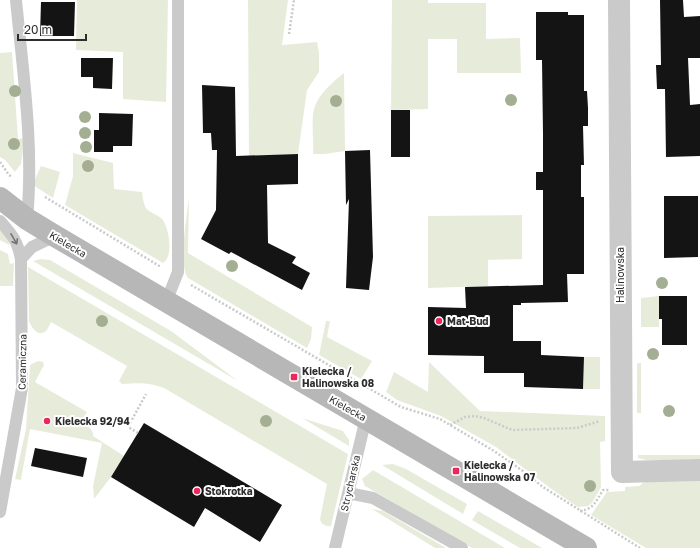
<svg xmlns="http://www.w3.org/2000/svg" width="700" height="548" viewBox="0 0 700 548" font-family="'Golos Text',sans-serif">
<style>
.green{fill:#e7ecda}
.building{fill:#141414}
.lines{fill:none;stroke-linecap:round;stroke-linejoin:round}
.path{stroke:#cacaca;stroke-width:2.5;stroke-dasharray:2 2;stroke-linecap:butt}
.service{stroke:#cacaca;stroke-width:12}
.minor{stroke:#cacaca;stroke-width:22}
.secondary{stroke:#b7b7b7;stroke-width:22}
.tree{fill:#a4ae92}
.oneway{stroke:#747474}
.poi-dot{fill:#ed275b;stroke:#fff;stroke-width:1.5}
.labels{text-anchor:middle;stroke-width:4;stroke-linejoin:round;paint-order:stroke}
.street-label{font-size:10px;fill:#2d2d2d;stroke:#fff}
.poi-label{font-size:10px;font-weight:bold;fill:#2d2d2d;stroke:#fff;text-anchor:start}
</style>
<rect width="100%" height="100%" fill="#fff"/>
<path class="green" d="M77,0H168L166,102L123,99V52L76,50Z
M248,0H288L282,45L317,42L319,53V72L307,90L298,154L249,156Z
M392,0H428V3H486V39L520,38L521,73H457V39H428V109L391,110Z
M12,52L18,139L25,138L21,164L15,172L5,160L0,157V53Z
M344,73L345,151L325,154H313C314,142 311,120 314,109C318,94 333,82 344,73Z
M73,153L113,163L114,189L142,192C143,197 143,203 146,208C150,213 157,214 162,219C169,226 174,257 163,263L65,205L73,176Z
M41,166L60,172L53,198L36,187L34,184L36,177Z
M189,198L188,253L312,327L311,339L307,348L188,278C178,266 187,215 189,198Z
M522,215V259L488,260V286L428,288V216Z
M0,230C7,234 10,237 9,245L0,240Z
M0,250L8,254L10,264L14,263L13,286H0Z
M41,259L50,260L171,331L238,381L33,261Z
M28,267L348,454L331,526C326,527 321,524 320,519L327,484L164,388C147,382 139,383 122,384L119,381L127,366L51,322C49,325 48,329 46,331C38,338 31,327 29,321Z
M659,296V327H641V298Z
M326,321H330L327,337L372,361L361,379L319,355Z
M584,357H600V389H583Z
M38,361L43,362L44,365L35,382L87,412L81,422L90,428L93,433V436L124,456L111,477L94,499L93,486L102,443L30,429L21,480L15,479L26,429L30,365Z
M429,362L480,411L605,416V441L600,442L601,487L592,503L588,506L578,507L550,488L496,447L441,416L397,400L386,392L394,372L428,392Z
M637,363H641V413H637Z
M302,418L343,431L349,440V446Z
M638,455H700V460H646L638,458Z
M393,464L406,469L467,504L463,514L382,465Z
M373,470L505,548H472L365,486L362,479Z
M700,481V548H646L591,515L607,492L625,491V487L639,486L643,483L647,482Z
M372,509L383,511L446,548H435Z
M478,511L542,548H520L472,520Z"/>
<path class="building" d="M660,0H683L684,17L700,16V58H688L690,105L700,104V156L666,157L665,89H657L656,65H661Z
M41,2H75L74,36H40Z
M536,12H568V15H584V91H587L588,108V126H583L584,165H581V197H584V274H567L568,302L521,303V305H513V341H541V355L584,357L583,389L524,387V373H484V356L428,355V307L466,308L465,287L543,285V190H536V172H543V134L542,60H536Z
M81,58H113L112,89L93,88V77H81Z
M202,85L235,87L236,156L298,154V184L267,185L268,243L296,257L292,263L310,273L302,290L231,252L229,254L201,239L216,210L217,150H212L211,133H203Z
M391,110H410V157H391Z
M99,113L133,114L132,146H113V152H94V130H99Z
M370,150L373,257L369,290L346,288L349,199L346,205L345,151Z
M664,196H698V257L664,258Z
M659,296H687V345H662V319H659Z
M144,423L282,505L260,542L205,508L194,527L111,477Z
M35,448L87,458L83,477L31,466Z"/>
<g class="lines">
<path class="path" d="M289,34L294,0
M0,162L9,175L12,177
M45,197L161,267
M191,285L401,407L440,419L494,451L523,471L543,487L640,548
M450,425L465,417L475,416L484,418L512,430L577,428L600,421
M138,433L128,427L146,394
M580,511C594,509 596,501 603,490H609"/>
<path class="service" d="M16,0C23,73 34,146 27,219
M0,221C13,236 17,240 21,259L22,388L0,512
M21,259L32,247L55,236
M166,302L178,272V0
M348,493L373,498L462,548
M335,548L366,418"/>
<path class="minor" d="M619,0L622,472L700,470"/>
<path class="secondary" d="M0,198L27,219L55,236L586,548"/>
</g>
<g class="tree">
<circle cx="15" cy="91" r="6"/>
<circle cx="511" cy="100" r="6"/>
<circle cx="336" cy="101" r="6"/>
<circle cx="85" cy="117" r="6"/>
<circle cx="85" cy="133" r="6"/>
<circle cx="14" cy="144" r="6"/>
<circle cx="86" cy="147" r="6"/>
<circle cx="88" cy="166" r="6"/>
<circle cx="232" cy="266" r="6"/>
<circle cx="662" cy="283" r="6"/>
<circle cx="102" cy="321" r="6"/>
<circle cx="653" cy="354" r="6"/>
<circle cx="669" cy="411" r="6"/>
<circle cx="266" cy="421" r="6"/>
<circle cx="590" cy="486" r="6"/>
</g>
<defs><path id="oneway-shaft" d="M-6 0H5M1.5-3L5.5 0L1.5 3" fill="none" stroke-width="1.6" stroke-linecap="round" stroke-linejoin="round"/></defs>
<use class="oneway" href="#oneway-shaft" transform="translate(14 239) rotate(60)"/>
<g class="poi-dot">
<circle cx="439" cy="321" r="4"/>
<rect x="290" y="373" width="8" height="8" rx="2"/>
<circle cx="47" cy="421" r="4"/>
<rect x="452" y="467" width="8" height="8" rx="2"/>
<circle cx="197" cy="491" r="4"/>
</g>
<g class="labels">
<g class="street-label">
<text transform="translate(68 244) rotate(31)" y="4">Kielecka</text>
<text transform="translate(620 275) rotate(-90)" y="4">Halinowska</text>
<text transform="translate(22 362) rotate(-89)" y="4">Ceramiczna</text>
<text transform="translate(348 408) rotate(30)" y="4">Kielecka</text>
<text transform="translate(350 483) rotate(-77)" y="4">Strycharska</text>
</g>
<g class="poi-label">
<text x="447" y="325">Mat-Bud</text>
<text x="302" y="375">Kielecka /<tspan x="302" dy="12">Halinowska 08</tspan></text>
<text x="55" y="425">Kielecka 92/94</text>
<text x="464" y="469">Kielecka /<tspan x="464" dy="12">Halinowska 07</tspan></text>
<text x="205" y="495">Stokrotka</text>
</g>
</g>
<path d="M18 34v6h68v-6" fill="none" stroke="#2d2d2d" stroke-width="2"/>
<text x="24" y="34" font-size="12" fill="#2d2d2d" stroke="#ffffff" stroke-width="3" paint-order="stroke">20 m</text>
</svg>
